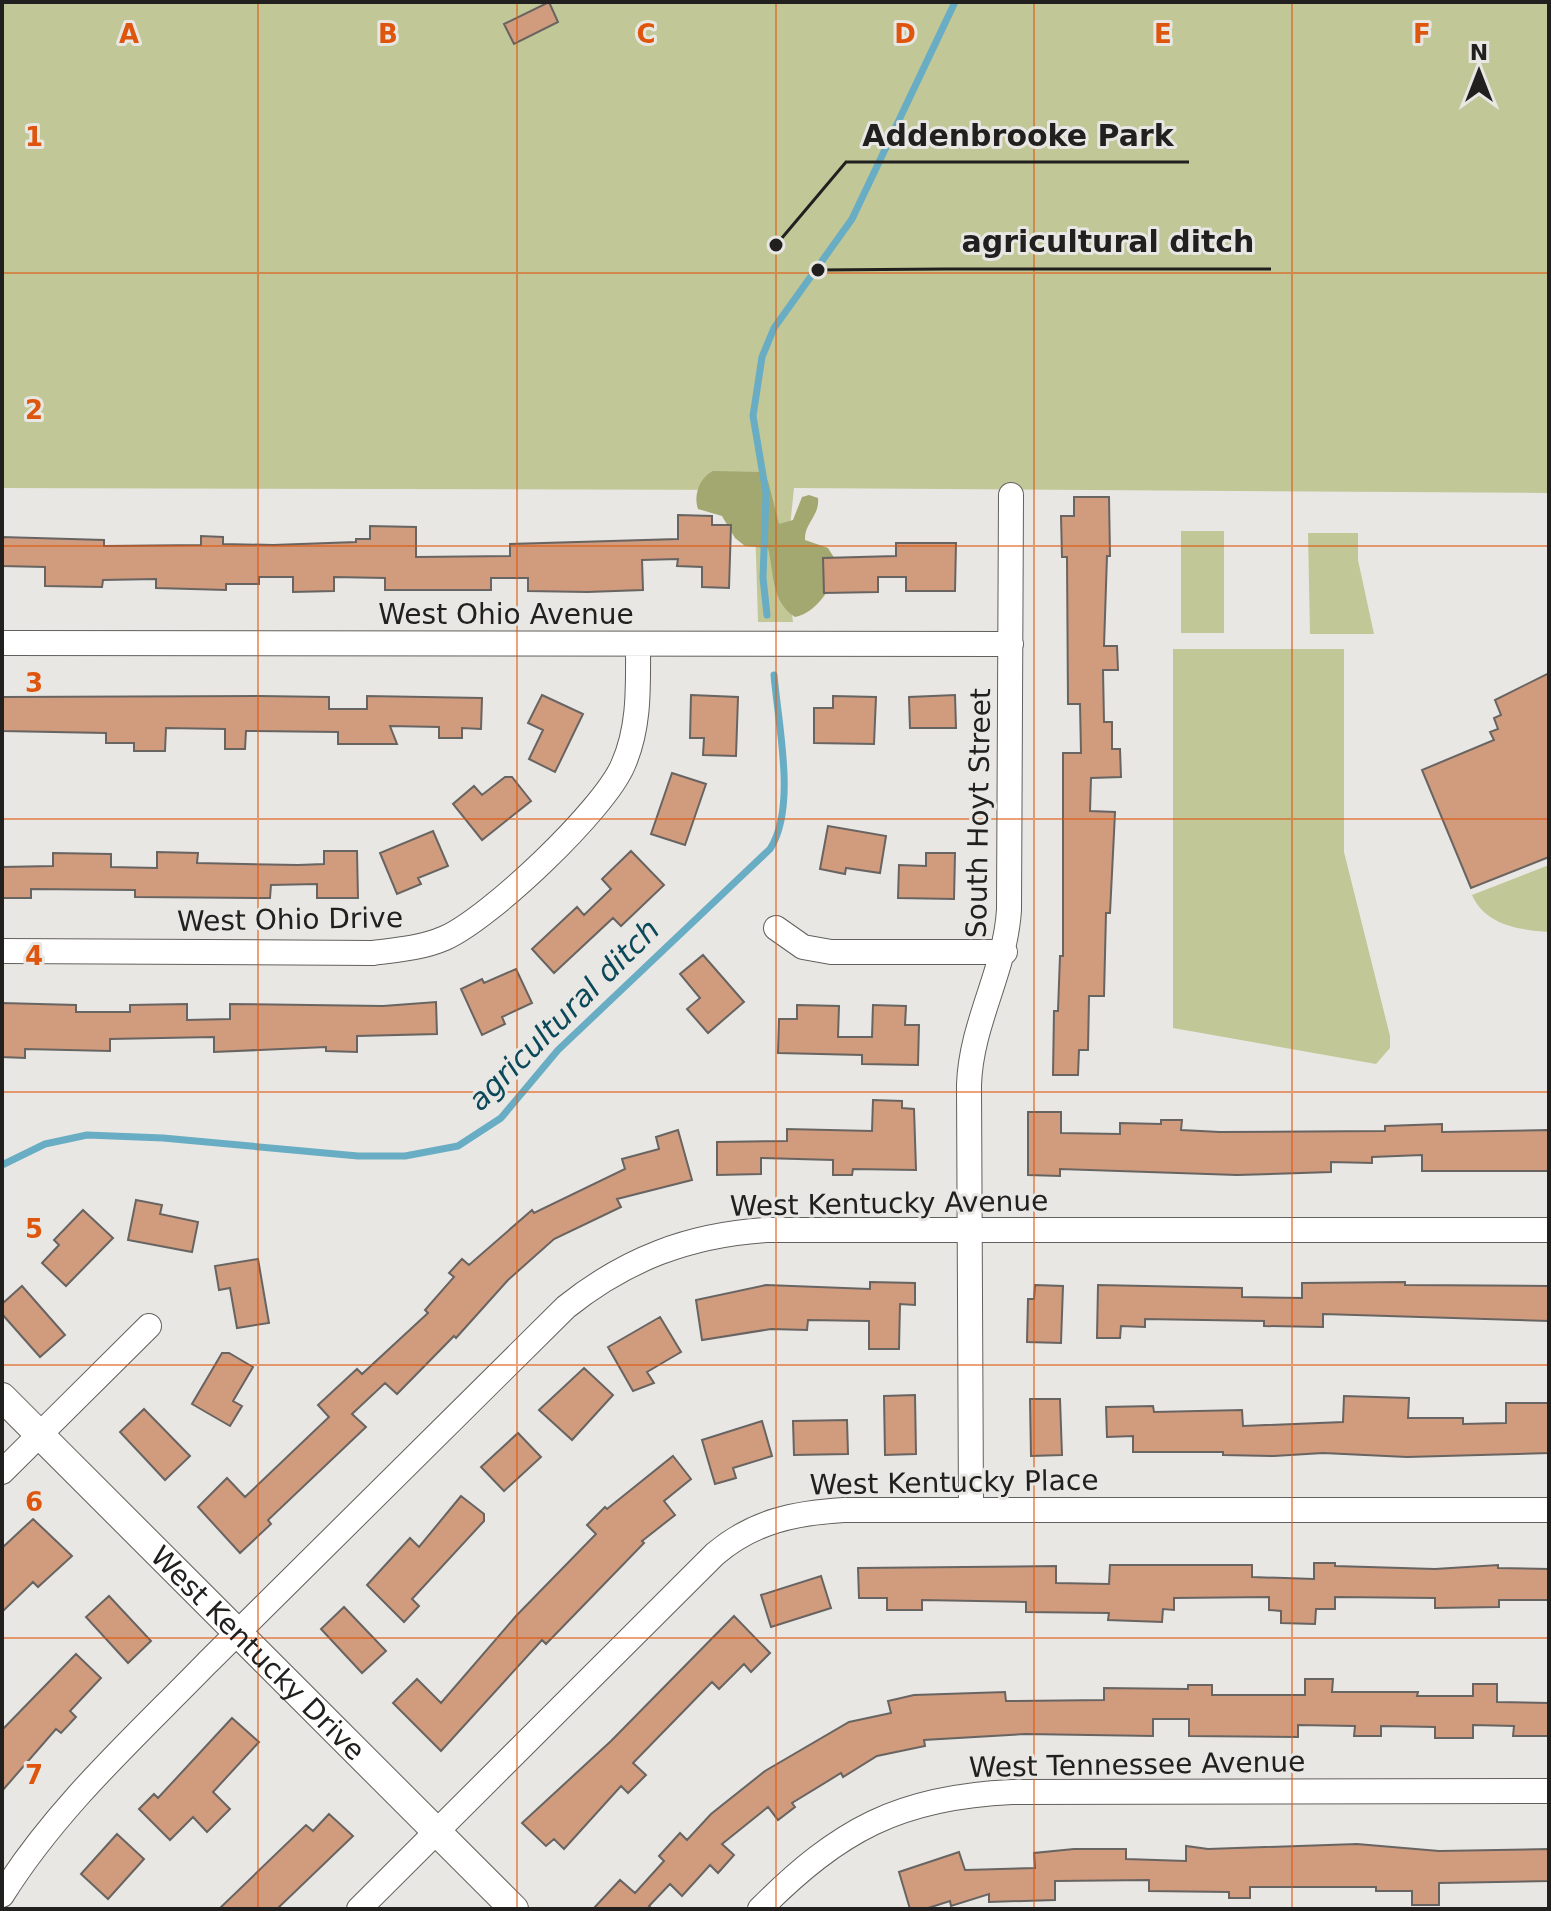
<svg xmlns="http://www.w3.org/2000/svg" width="1551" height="1911" viewBox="0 0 1551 1911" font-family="'DejaVu Sans',sans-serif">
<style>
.green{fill:#c2c798}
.forest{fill:#a2a86f}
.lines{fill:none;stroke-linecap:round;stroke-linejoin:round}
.stream{stroke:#69adc4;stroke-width:7}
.building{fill:#d19b7d;stroke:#686462;stroke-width:2}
.minor-casing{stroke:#62605c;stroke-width:26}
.tertiary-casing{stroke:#62605c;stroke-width:30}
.minor{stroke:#fff;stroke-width:24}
.tertiary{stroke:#fff;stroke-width:28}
.grid{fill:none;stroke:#de560d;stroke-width:2;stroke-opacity:0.55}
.labels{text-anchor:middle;stroke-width:6;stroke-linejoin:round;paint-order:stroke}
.street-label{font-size:28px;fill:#21201f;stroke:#e9e7e3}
.water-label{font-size:30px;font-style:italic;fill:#0b4859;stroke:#e9e7e3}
.grid-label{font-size:26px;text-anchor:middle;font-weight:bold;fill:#de560d;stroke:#e9e7e3;stroke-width:6;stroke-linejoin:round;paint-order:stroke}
.leader{fill:none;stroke:#21201f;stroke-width:3}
.callout-dot{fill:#21201f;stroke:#e9e7e3;stroke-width:3}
.callout-label{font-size:30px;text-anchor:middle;font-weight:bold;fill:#21201f;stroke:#e9e7e3;stroke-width:6;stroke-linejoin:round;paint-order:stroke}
</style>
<rect width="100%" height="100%" fill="#e9e7e3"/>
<path class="green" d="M2,2H1549V493L794,488L786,566L793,622H758L754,490L2,488Z
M1181,531H1224V633H1181Z
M1308,533H1358V560L1374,634H1310Z
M1173,649H1344V852L1390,1036V1048L1376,1064L1173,1028Z
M1549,865V932C1519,930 1485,925 1472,895Z"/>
<path class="forest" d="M713,471L759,472L768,481L779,524L793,520L802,497L809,495L818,498C820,516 804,523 805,540L828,548L840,567C832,586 817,613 795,617C771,602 774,572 768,548L745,546L735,538L722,516L698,509C693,495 700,477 713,471Z"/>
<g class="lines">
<path class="stream" d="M767,615L763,578L766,493L753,416L762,357L774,328L852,219L955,2
M2,1165L45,1144L87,1135L163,1138L358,1156H405L458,1146L501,1118L558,1050L770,849C797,808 778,724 774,675"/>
</g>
<path class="building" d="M549,2L558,22L514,44L504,24Z
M1074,497H1109L1110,556H1107L1104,646H1117L1118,670H1103L1104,722H1112V749H1120L1121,777L1091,778L1090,811L1115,812L1114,833L1110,913H1106L1104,996H1089L1088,1050H1079L1078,1075H1053L1054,1011H1058L1060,956H1063V753H1081L1080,704H1068L1067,557H1062L1061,516H1074Z
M678,515L712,516V525H731L729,588L702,587V567L677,566L678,559L642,560L643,590L587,592L528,591V578H491V590H385V578L334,577V591L293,592V577H259V584H226V590L156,588V579L103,580L102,587L45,586V567L2,566V537L104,540V546L201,545V536L223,537V544L273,545L356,542V539H370V526L416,527V557L510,556V544L678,539Z
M896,543H956L955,591H906V577H878V592L824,593L823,558L896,556Z
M1549,673V857L1471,888L1422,770L1494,740L1490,732L1498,729L1494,718L1501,715L1495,700Z
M542,695L583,714L555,772L529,759L543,730L528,723Z
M691,695L738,697L736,756L703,755L704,738H690Z
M955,695L956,728H910L909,697Z
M260,696L329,697V709H367V696L482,698L481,729L462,728V738H439V727L390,726L397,744H338V732L246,731L245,749H225V729L166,728L165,751H134V743H106V733L2,731V697Z
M833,696L876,697L874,744L814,743V708H833Z
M672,773L706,784L685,845L651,834Z
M505,777H512L531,801L482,840L453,804L474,786L482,795Z
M828,826L886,836L880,873L846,868L845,874L820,869Z
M433,831L448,866L418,878L421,884L397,894L380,853Z
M324,851H357L358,898H317V884L271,885L270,898L135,897V890L31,889V898H2V867L53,866V853L111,854V867L157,868V852L198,853L197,863L298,865L324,864Z
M631,851L664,885L621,926L613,918L554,973L532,949L577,907L584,915L611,889L602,879Z
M926,853H955L954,899L898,898L899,865L926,866Z
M703,955L744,1002L708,1033L687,1009L700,998L680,974Z
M516,969L532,1003L502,1017L505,1024L482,1035L461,989L482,979L484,983Z
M436,1002L437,1034L357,1036V1052L326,1051V1047L214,1052V1037L110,1039V1051L25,1049V1058L2,1057V1003L76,1005V1012H130V1005L187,1004V1020L230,1019V1004L383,1006Z
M797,1005L839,1006L838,1037H872L873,1005L906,1006L905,1025H919L918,1065L862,1064V1055L778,1053L779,1019H797Z
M873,1100L902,1101V1108L914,1109L916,1170L853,1169L852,1175H833V1160L761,1158V1174L717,1175V1142L787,1141V1129L872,1131Z
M1028,1112H1061V1133L1120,1134V1123L1161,1124V1120H1182L1181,1130L1220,1132L1385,1131V1126L1442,1124V1132L1549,1130V1171H1422V1155L1372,1157V1163L1331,1162V1172L1237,1175L1060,1169V1176L1028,1175Z
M678,1130L692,1180L617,1199L621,1207L554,1239L508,1280L456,1338L454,1336L397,1394L385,1383L352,1414L366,1427L268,1520L271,1524L240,1553L198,1507L227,1478L245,1497L329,1417L318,1405L357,1369L362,1374L428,1313L425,1310L454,1277L449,1273L462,1259L469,1265L532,1210L534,1213L625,1169L622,1159L659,1149L656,1137Z
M136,1200L162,1205L160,1214L198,1222L192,1252L128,1240Z
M83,1210L113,1238L66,1286L42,1263L59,1245L54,1240Z
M258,1259L269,1323L237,1328L230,1288L219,1290L215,1266Z
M870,1282L915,1283V1305L900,1304L899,1349H869V1321L808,1320L807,1330L771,1329L702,1340L696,1300L766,1285L870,1289Z
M1405,1282V1285L1549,1286V1321L1323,1314V1327L1264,1326V1321L1145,1319V1327L1121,1326L1120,1338H1097L1098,1285L1242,1288V1297L1302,1298V1283Z
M1035,1285L1063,1286L1061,1343L1027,1342L1028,1299H1034Z
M22,1286L65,1335L40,1357L2,1314V1304Z
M660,1317L681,1352L647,1372L654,1383L633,1391L608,1347Z
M222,1353H229L253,1367L233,1401L242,1406L230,1426L192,1404Z
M584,1368L613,1395L572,1440L539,1410Z
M915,1395L916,1454L885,1455L884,1396Z
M1344,1396L1409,1398L1408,1418H1463V1424L1506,1423V1403H1548L1549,1453L1407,1457L1323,1453L1274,1456L1223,1455V1452H1133V1436L1107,1437L1106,1407L1153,1406L1154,1412L1242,1410L1243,1426L1343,1422Z
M1030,1399H1060L1062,1455L1031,1456Z
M144,1409L190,1456L165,1480L120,1432Z
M847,1420L848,1454L794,1455L793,1421Z
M762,1421L772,1456L733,1468L736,1478L715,1484L702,1440Z
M518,1433L541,1457L504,1491L481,1467Z
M673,1456L691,1479L664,1501L675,1515L642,1541L644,1543L546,1644L542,1640L441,1751L393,1703L417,1679L441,1703L516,1616L596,1534L587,1525L605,1507L607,1509Z
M461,1496L484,1514V1521L412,1599L419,1606L404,1622L367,1585L410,1538L419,1547Z
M33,1519L72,1556L38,1587L33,1582L2,1612V1548Z
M1314,1563H1335V1566L1435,1569L1498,1565V1568L1549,1569V1600H1499V1607L1435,1608V1598L1335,1597V1609H1316L1315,1624L1281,1623V1611L1269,1610V1597L1174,1598V1610L1163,1609L1162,1622L1108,1620L1109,1613L1026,1612V1602L922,1600V1610H887V1598H859L858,1568L1056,1566V1583L1109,1584L1110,1565H1252V1577L1314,1579Z
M821,1576L831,1608L771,1627L761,1595Z
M109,1596L151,1641L128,1663L86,1617Z
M344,1607L386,1651L362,1673L321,1629Z
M734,1616L770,1653L751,1672L744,1664L719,1689L712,1682L633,1763L646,1775L628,1793L621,1786L564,1849L554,1839L546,1846L522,1823L611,1741Z
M76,1654L101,1678L70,1711L76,1717L61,1733L56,1729L2,1791V1730Z
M1305,1679H1333L1332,1692H1418L1417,1696H1473V1684H1497V1702L1549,1703V1736H1513L1514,1726L1473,1725V1738H1435V1727L1381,1726V1736H1354L1355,1726L1298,1725V1737L1189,1736V1719H1153V1736L1025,1734L924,1740L925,1746L877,1756L843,1777L841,1773L792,1803L795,1807L778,1820L768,1807L722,1844L734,1855L718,1873L710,1865L682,1896L670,1884L649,1906L652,1909H593L620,1880L635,1893L664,1861L659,1856L680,1833L687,1840L711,1814L765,1771L849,1722L891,1713L888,1701L914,1695L1005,1692L1006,1701L1104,1700V1688L1188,1689V1685H1212V1695H1305Z
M232,1718L259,1742L213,1792L230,1809L207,1832L193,1817L170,1840L139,1809L154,1794L158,1798Z
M329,1814L353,1836L277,1909H219L306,1825L313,1831Z
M117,1834L144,1859L108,1899L81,1874Z
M1357,1844L1439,1851L1549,1849V1881L1439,1883V1905H1412V1891H1376V1887H1250V1898H1229V1892L1149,1891V1880L1055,1881V1900L989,1902V1894L951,1906L950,1901L925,1909H910L899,1872L959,1852L965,1870L1035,1868L1034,1853L1074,1849H1126V1859L1186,1861V1846L1208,1849Z"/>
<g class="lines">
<g class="minor-casing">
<path id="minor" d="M2,643L1011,644
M776,928L803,947L831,952H1005
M2,951L373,953C397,950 422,948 445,938C490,918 604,810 623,765C640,727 638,686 638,645
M2,1472L149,1326
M971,1509L969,1085C971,1023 1005,972 1009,910L1011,495
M2,1895C57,1807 135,1737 207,1663C326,1544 446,1426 566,1307C626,1259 689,1235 766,1230H1549
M359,1909L715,1554C754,1521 795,1513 844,1510H1549
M760,1909C839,1830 899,1797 1012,1792L1549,1791"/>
</g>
<g class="tertiary-casing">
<g id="tertiary">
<path id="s1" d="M2,1397L514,1909"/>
</g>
</g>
<use href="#minor" class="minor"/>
<use href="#tertiary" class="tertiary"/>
</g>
<path class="grid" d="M258,2V1909M517,2V1909M776,2V1909M1034,2V1909M1292,2V1909M2,273H1549M2,546H1549M2,819H1549M2,1092H1549M2,1365H1549M2,1638H1549"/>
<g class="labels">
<g class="street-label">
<text x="506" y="624">West Ohio Avenue</text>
<text transform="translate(978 813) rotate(-89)" y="10">South Hoyt Street</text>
<text transform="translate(290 919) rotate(-1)" y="10">West Ohio Drive</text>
<text transform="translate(889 1203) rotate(-1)" y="10">West Kentucky Avenue</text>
<text transform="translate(954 1482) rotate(-1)" y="10">West Kentucky Place</text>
<text dy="10" stroke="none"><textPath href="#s1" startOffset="362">West Kentucky Drive</textPath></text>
<text transform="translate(1137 1764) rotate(-1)" y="10">West Tennessee Avenue</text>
</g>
<g class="water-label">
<text transform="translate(564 1015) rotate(-45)" y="10">agricultural ditch</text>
</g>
</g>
<g class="grid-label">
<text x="129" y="43">A</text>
<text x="388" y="43">B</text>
<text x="646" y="43">C</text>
<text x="905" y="43">D</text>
<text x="1163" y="43">E</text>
<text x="1422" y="43">F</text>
<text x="34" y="146">1</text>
<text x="34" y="419">2</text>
<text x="34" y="692">3</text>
<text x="34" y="965">4</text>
<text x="34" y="1238">5</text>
<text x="34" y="1511">6</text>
<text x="34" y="1784">7</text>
</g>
<path class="leader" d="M776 245L846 162H1189M818 270L946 269H1271"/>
<g class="callout-dot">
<circle cx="776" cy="245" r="8"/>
<circle cx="818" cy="270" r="8"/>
</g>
<g class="callout-label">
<text x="1018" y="146">Addenbrooke Park</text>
<text x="1108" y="252">agricultural ditch</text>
</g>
<rect width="1551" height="1911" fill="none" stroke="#21201f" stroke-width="8"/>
<g transform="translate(1479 72)" stroke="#e9e7e3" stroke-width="6" paint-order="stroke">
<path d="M0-6L14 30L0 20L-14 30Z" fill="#21201f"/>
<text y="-12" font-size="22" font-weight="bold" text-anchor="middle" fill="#21201f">N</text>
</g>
</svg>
